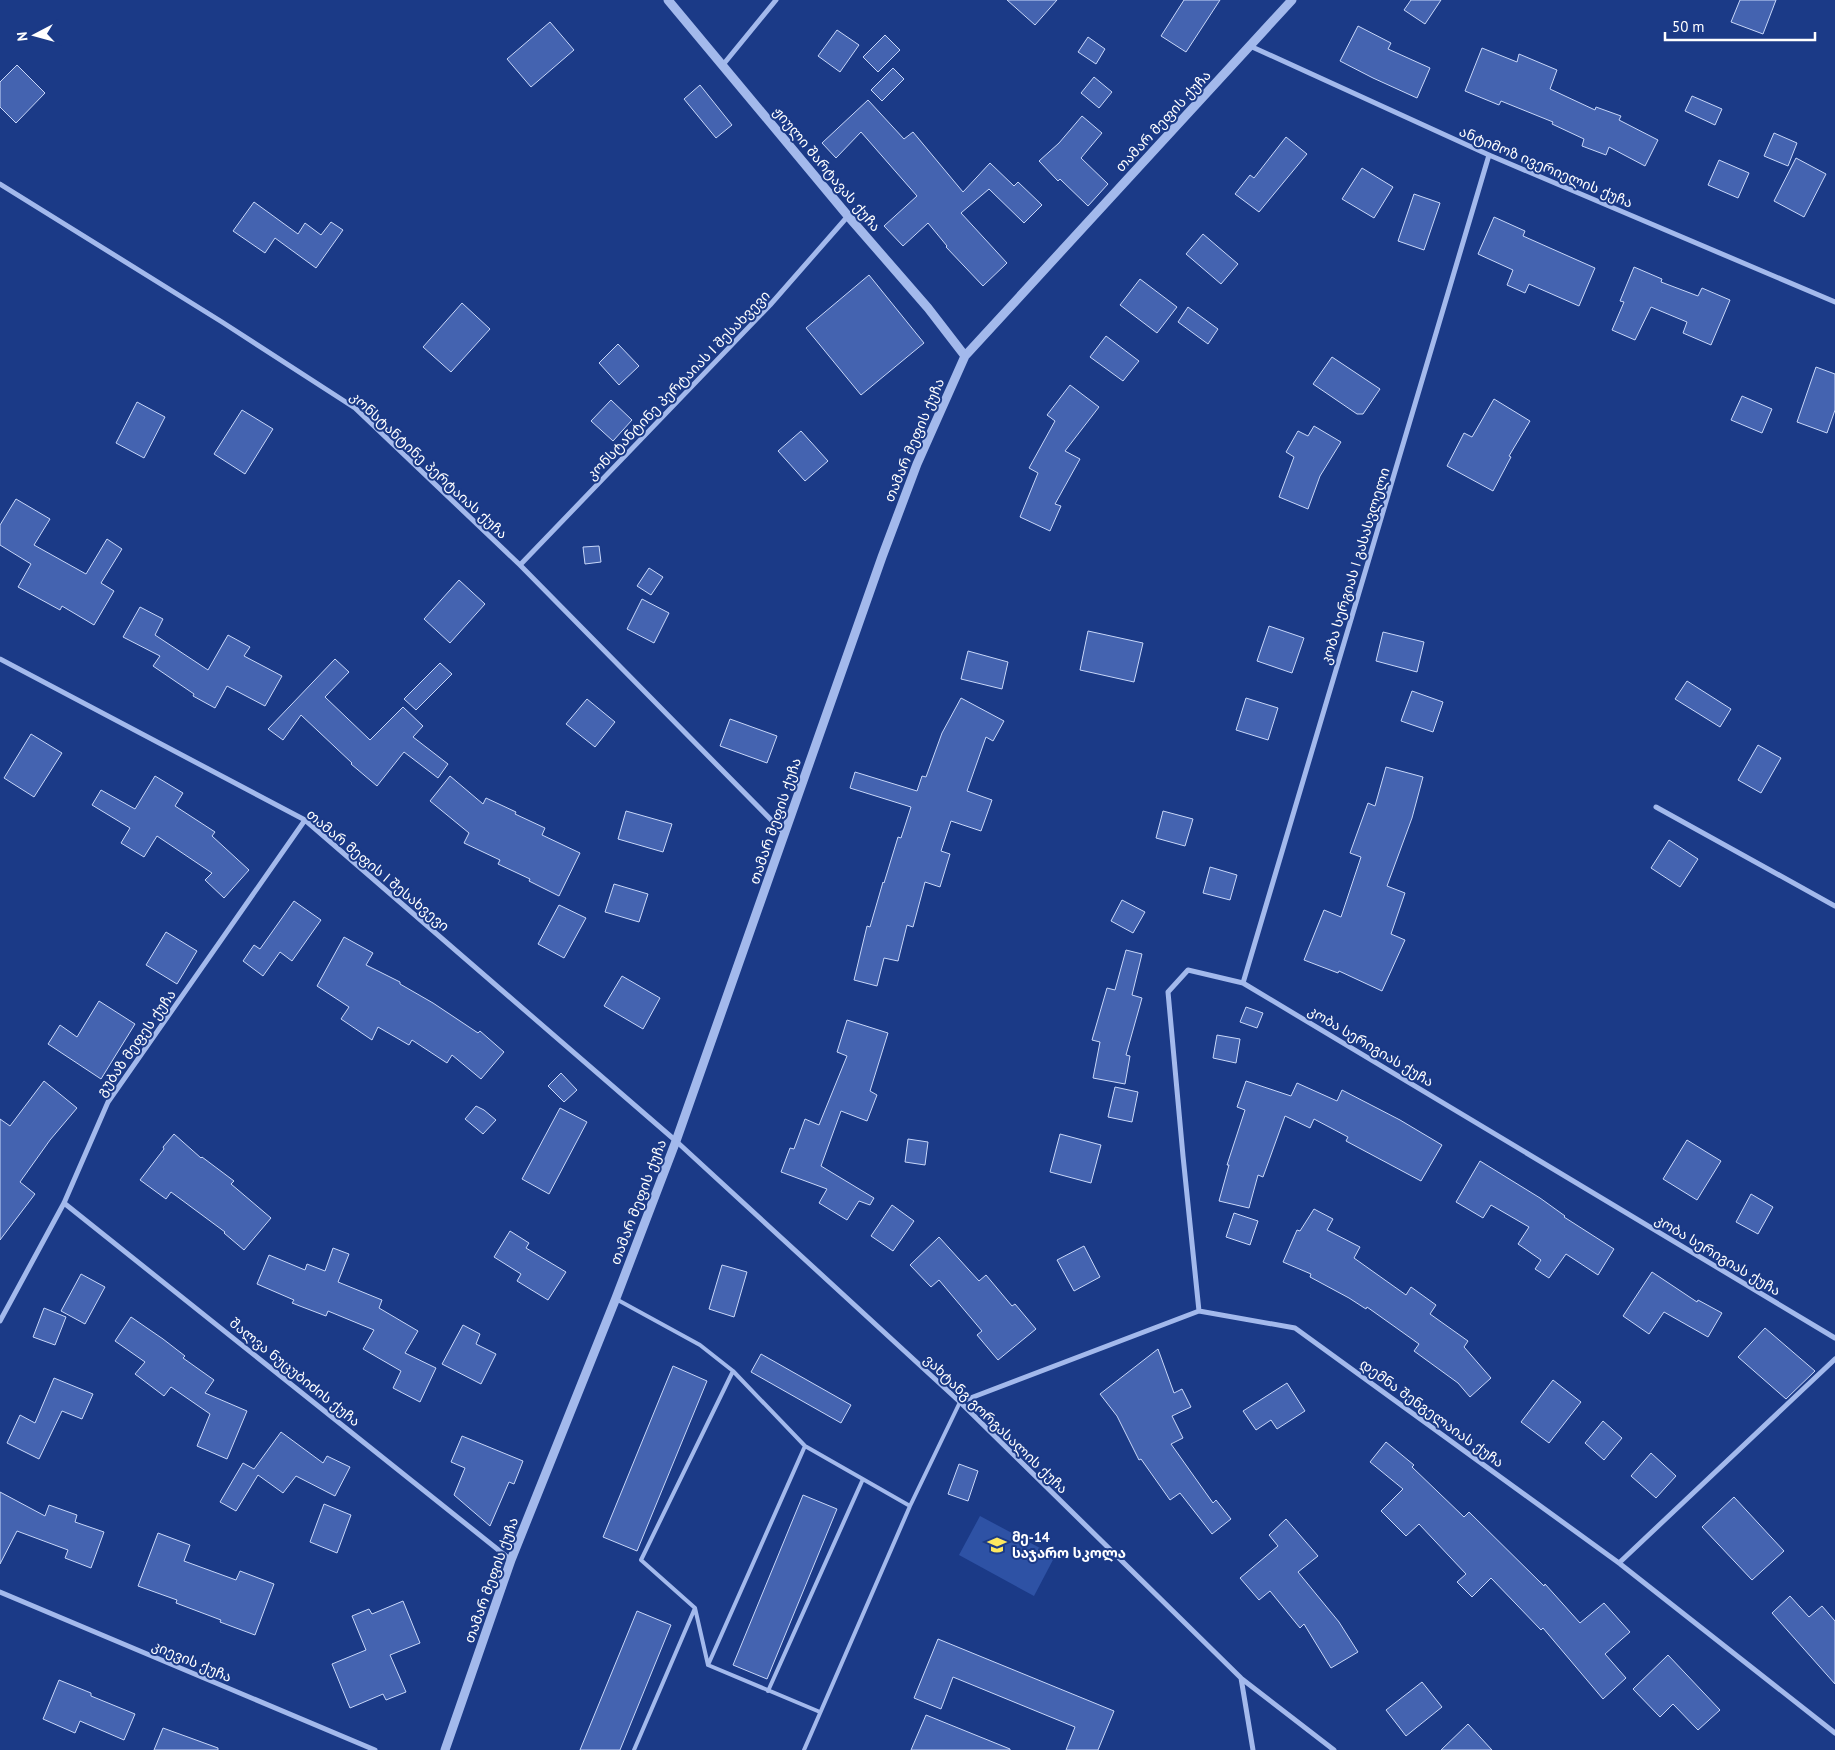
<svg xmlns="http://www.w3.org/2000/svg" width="1835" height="1750" viewBox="0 0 1835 1750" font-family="'PT Sans','Noto Sans Georgian',sans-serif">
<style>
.green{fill:#2e52a5}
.building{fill:#4463b0;stroke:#c8d7f9}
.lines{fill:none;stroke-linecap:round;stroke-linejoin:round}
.service{stroke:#a3b9ec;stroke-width:4}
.minor{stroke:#a3b9ec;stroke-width:5}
.tertiary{stroke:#a3b9ec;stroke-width:9}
.labels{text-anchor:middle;stroke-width:4;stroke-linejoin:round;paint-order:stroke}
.street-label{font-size:14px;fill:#fff;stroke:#1b3a87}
.poi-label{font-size:14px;font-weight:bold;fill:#fff;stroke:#1b3a87;text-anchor:start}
</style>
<rect width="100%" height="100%" fill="#1b3a87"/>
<path class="green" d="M980,1516L1055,1556L1034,1596L959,1555Z"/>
<path class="building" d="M1007,0H1057L1035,25Z
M1184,0H1220L1186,52L1161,36Z
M1411,0H1441L1425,24L1404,10Z
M1740,0H1776L1763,34L1731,22Z
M550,22L574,50L531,87L507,59Z
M1358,26L1391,43L1388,49L1430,68L1417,98L1373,78L1340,61Z
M837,30L859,45L840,72L818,56Z
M885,35L900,50L878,72L863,57Z
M1088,37L1105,49L1096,64L1078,52Z
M1482,48L1517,62L1519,54L1557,70L1550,89L1595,110L1596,107L1621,116L1619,120L1658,140L1645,166L1609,147L1606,155L1582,146L1584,139L1552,124L1553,122L1501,101L1499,105L1465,91Z
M17,65L45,93L16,123L0,107V82Z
M893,68L904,79L882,101L871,90Z
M1094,77L1112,92L1099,108L1081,93Z
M700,85L732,125L716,138L684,99Z
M1692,96L1722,109L1715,125L1685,111Z
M868,100L904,139L913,132L963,192L990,163L1014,186L1018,182L1042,205L1024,223L989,189L961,213L1007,263L983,286L946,247L947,246L928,223L903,246L884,226L917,196L861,132L836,158L822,143Z
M1082,116L1102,133L1081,158L1108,184L1088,206L1060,179L1058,181L1039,161L1059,143Z
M1774,133L1797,143L1788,166L1764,156Z
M1286,137L1307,154L1259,212L1235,194L1250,175L1254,178Z
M1796,158L1826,174L1804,217L1774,201Z
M1719,160L1749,173L1738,198L1708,185Z
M1362,168L1393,187L1374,218L1342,199Z
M1414,194L1440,203L1424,250L1398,241Z
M254,202L298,234L305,223L321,235L331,222L343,230L316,268L275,238L265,253L233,231Z
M1494,217L1525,231L1523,236L1595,268L1579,306L1529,284L1525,293L1507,285L1513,270L1478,254Z
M1203,234L1238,264L1221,284L1186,254Z
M1634,267L1662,279L1661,282L1698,296L1702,288L1730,300L1711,345L1683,333L1687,322L1651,307L1635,340L1612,330L1624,302L1620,301Z
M869,275L924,343L861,395L806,328Z
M1140,279L1177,307L1157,333L1120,305Z
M462,303L490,329L451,372L423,347Z
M1188,307L1218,329L1208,344L1178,322Z
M1106,336L1139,361L1123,381L1090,357Z
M618,344L639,366L619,385L599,363Z
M1332,357L1380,389L1363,414H1357L1313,384Z
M1816,367L1835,374V410L1827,433L1797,422Z
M1070,385L1099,407L1065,451L1080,459L1055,504L1061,506L1050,531L1020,517L1038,473L1029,468L1055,421L1047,415Z
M1742,396L1772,409L1762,433L1731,420Z
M1494,399L1530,421L1509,456L1511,457L1493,491L1447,466L1464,433L1472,437Z
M611,400L632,420L613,441L591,421Z
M137,402L165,417L144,458L116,443Z
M242,410L273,429L245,474L214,454Z
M1314,426L1341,442L1320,476L1308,509L1279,497L1294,457L1286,452L1298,431L1308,436Z
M801,431L828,461L805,481L778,451Z
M16,499L50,519L34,545L86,574L107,539L122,549L101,583L114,591L94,625L62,606L60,610L18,587L31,564L0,545V525Z
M599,546L601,562L585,564L583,547Z
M649,568L663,577L651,595L637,586Z
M459,580L485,604L450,643L424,619Z
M642,599L669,613L654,643L627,629Z
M140,607L163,619L155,635L208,670L228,635L250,647L244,656L282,676L265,706L227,686L215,708L193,696L194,694L153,666L160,656L123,637Z
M1269,626L1304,638L1292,673L1257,661Z
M1088,631L1143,643L1134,682L1080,670Z
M1383,632L1424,642L1417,672L1376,661Z
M968,651L1008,662L1002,689L961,679Z
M335,659L349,672L325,697L370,740L403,707L423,726L413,737L448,764L438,778L404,752L377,786L351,764L352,763L301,715L283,740L268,729Z
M440,663L452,674L416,710L404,699Z
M1687,681L1731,709L1720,727L1675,699Z
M1412,691L1443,702L1433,732L1401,721Z
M961,698L1004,721L993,741L986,737L967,791L992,800L981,831L951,821L941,851L950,854L940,887L925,882L913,927L907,925L898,961L884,958L877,986L854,980L867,926L870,927L883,882L884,883L898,837L901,838L911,807L850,788L855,772L917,791L922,776L926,777L942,733Z
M1246,698L1278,708L1268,740L1236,730Z
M587,699L615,722L595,747L566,724Z
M730,719L777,736L767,763L720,746Z
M31,734L62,753L34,797L4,778Z
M1758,745L1781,758L1761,793L1738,780Z
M1386,767L1423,777L1412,818L1387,886L1405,893L1391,934L1405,940L1382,991L1339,971L1338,973L1304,960L1324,910L1341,917L1361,857L1350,853L1368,803L1375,806Z
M155,776L183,793L175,806L215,832L212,836L249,870L224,898L205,880L212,873L157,836L144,857L121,843L130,828L92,805L101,790L135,809Z
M450,776L483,804L486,798L516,812L515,814L545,828L542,835L580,853L559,896L529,881L530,879L498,864L500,860L464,843L469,833L430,801Z
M626,811L672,824L663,852L618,839Z
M1163,811L1193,819L1185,846L1156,838Z
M1669,840L1698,859L1680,887L1651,868Z
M1210,867L1237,875L1230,900L1203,893Z
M614,884L648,894L639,922L605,912Z
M1122,900L1145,912L1133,933L1111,921Z
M294,901L321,920L292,961L280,952L263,976L243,961L254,945L260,949Z
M559,905L586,918L564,958L538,944Z
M166,932L197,951L177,984L146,965Z
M344,937L373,953L366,965L400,982V984L433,1003L478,1033L480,1031L504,1052L481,1079L452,1055L447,1063L412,1040L409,1045L378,1027L372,1040L341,1019L349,1007L317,986Z
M1126,950L1142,954L1132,995L1142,998L1126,1055L1130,1056L1125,1084L1093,1078L1100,1042L1092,1040L1107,988L1115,990Z
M622,976L660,998L643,1029L604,1006Z
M99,1001L135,1024L101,1079L48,1044L60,1025L77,1037Z
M1246,1007L1263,1013L1257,1028L1240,1022Z
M847,1020L888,1033L870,1091L877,1095L867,1121L841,1111L821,1166L874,1198L870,1205L859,1201L847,1220L819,1203L827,1189L781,1172L790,1148L794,1149L805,1119L819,1125L847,1056L837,1052Z
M1217,1035L1240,1039L1236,1063L1213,1058Z
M561,1073L577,1090L564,1102L548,1086Z
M44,1081L77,1108L50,1140L20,1182L35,1194L0,1240V1119L10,1126Z
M1246,1081L1291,1096L1297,1083L1337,1101L1342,1090L1400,1120L1442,1145L1421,1181L1346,1141L1348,1137L1314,1119L1310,1128L1285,1116L1263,1177L1258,1175L1249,1208L1219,1201L1229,1165H1227L1245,1110L1237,1107Z
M1115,1087L1138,1092L1132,1122L1108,1117Z
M476,1106L484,1110L496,1120L483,1134L465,1119Z
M560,1108L587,1122L549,1194L522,1179Z
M174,1134L201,1158L202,1157L234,1181L231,1184L271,1218L244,1250L224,1233L225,1232L171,1192L166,1199L140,1180L164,1149L163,1147Z
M1060,1134L1101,1145L1091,1183L1050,1172Z
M908,1139L928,1142L925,1165L905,1162Z
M1687,1140L1721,1161L1697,1200L1663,1179Z
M1480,1161L1540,1198L1565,1216L1564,1217L1614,1249L1598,1275L1566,1254L1549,1278L1535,1269L1541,1260L1518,1244L1529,1227L1491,1205L1483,1218L1456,1202Z
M1751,1194L1773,1207L1758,1234L1736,1222Z
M892,1205L914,1221L893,1251L871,1236Z
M1314,1209L1333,1219L1327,1230L1360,1247L1354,1258L1406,1295L1411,1287L1436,1305L1430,1314L1468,1341L1464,1347L1491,1378L1470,1397L1458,1383L1414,1351L1419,1344L1367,1307L1366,1309L1349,1298L1310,1277L1311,1274L1283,1262L1297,1230L1300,1231Z
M1234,1213L1258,1221L1250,1245L1226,1237Z
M510,1231L529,1243L526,1248L566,1272L548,1300L517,1281L521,1274L494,1257Z
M939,1237L979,1281L986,1275L1012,1306L1015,1304L1036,1329L998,1360L977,1335L982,1331L939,1280L931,1287L910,1265Z
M1084,1246L1100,1277L1074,1291L1057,1260Z
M333,1248L349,1254L338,1282L382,1300L379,1308L418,1331L405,1353L436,1368L420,1402L393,1388L401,1371L363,1349L374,1330L328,1311L326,1316L292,1303L294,1300L257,1284L269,1255L305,1270L307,1264L325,1271Z
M722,1265L747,1272L734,1317L709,1309Z
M1652,1272L1697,1302L1698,1300L1722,1313L1708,1337L1664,1312L1649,1334L1623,1316Z
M81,1274L105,1287L85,1324L61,1311Z
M44,1308L66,1317L55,1345L33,1337Z
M131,1317L163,1339L185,1356L183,1358L214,1380L205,1393L247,1411L227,1459L197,1446L210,1414L171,1387L164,1396L135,1374L145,1362L115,1341Z
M463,1325L480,1334L476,1344L496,1354L481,1384L442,1364Z
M1765,1328L1815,1371L1786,1399L1738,1357Z
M1158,1349L1174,1393L1182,1389L1191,1407L1172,1416L1183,1438L1171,1444L1213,1503L1216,1500L1231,1519L1212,1534L1180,1493L1170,1500L1141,1459L1139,1460L1117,1416L1100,1394Z
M761,1354L851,1405L841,1423L751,1372Z
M673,1366L707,1381L637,1551L603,1537Z
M54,1378L93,1394L82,1419L62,1411L39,1459L7,1443L20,1415L35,1423Z
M1553,1380L1581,1402L1549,1443L1521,1422Z
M1287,1383L1305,1411L1277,1429L1271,1420L1256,1430L1243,1411Z
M1603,1421L1622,1438L1604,1460L1585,1443Z
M281,1432L323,1463L327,1456L350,1467L335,1496L296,1476L283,1493L258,1475L236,1511L220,1502L243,1463L254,1469Z
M462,1436L523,1461L514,1484L509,1482L490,1526L454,1495L465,1468L451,1462Z
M1386,1442L1414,1465L1412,1467L1464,1517L1469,1512L1544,1586L1545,1584L1580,1623L1604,1603L1630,1632L1605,1654L1626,1678L1603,1699L1543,1628L1541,1630L1491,1578L1472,1597L1457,1582L1466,1574L1419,1524L1406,1536L1381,1511L1403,1489L1370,1462Z
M1651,1453L1676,1476L1656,1498L1631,1476Z
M959,1464L978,1471L968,1501L948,1494Z
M0,1492L45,1516L49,1505L77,1515L75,1522L104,1532L91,1568L65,1558L68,1550L17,1531L0,1564Z
M803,1495L837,1509L767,1679L733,1665Z
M1734,1497L1784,1551L1752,1580L1702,1527Z
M324,1504L351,1515L337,1553L310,1542Z
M1286,1519L1318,1556L1298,1572L1339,1622L1358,1652L1331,1668L1304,1624L1300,1628L1270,1591L1259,1600L1240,1578L1278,1546L1269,1535Z
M158,1533L190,1545L184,1561L236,1580L240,1571L274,1584L255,1635L220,1622L221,1620L176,1603L177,1600L138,1586Z
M1790,1596L1809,1617L1822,1606L1835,1621V1684L1772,1613Z
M403,1601L420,1643L390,1655L406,1692L386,1700L383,1694L350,1708L332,1664L366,1650L352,1616L369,1609L372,1614Z
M637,1611L671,1625L620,1750H580Z
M938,1639L1114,1711L1098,1750H1066L1075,1727L953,1677L941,1709L914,1698Z
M1668,1655L1720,1710L1698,1730L1673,1704L1660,1717L1633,1689Z
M59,1680L91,1693V1696L135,1714L124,1740L80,1721L75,1733L43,1719Z
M1422,1682L1442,1707L1406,1736L1386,1710Z
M926,1715L1010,1749V1750H911Z
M1468,1724L1492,1750H1441Z
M163,1728L218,1748V1750H154Z"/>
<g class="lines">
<path class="service" d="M616,1299L700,1345L733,1371L805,1446L910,1506
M733,1371L641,1560L695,1608L708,1665L820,1712
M708,1665L805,1446
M768,1691L863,1479
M634,1750L695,1608
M804,1750L910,1506L960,1402"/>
<path class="minor" d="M1250,46L1489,155L1835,302
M722,66L776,0
M0,184L222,322L355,408L520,565L785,834
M520,565L770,305L848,216
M0,659L305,820L676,1141L960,1402L1241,1678L1253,1750
M1656,807L1835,906
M1243,983L1489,155
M64,1203L511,1560
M1199,1311L1183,1156L1168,992L1188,970L1243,983L1835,1338
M0,1321L64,1203L108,1102L305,820
M960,1402L1199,1311L1295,1328L1619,1563L1835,1733
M1619,1563L1835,1359
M0,1592L375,1750
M1242,1679L1334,1750"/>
<path class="tertiary" d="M668,0L848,216L928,308L965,356
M445,1750L511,1560L616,1298L676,1141L882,557L917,464L965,356L1292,0"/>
</g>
<defs>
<g id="school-bare" transform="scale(1.5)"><path d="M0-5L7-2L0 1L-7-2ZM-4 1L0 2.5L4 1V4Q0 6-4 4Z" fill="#fde860" stroke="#1b3a87" stroke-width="2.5" paint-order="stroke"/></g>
</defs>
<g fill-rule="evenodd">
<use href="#school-bare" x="997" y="1545"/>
</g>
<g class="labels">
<g class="street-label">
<text transform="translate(1163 121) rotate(-47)" y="5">თამარ მეფის ქუჩა</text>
<text transform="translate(1546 167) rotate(23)" y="5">ანტიმოზ ივერიელის ქუჩა</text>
<text transform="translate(827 169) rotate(50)" y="5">ჟიული შარტავას ქუჩა</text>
<text transform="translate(678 385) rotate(-46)" y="5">კონსტანტინე პერტაიას I შესახვევი</text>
<text transform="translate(914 440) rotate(-67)" y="5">თამარ მეფის ქუჩა</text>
<text transform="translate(429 465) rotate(43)" y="5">კონსტანტინე პერტაიას ქუჩა</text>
<text transform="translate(1355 566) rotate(-73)" y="5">კობა სერგიას I გასასვლელი</text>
<text transform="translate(775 821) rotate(-71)" y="5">თამარ მეფის ქუჩა</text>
<text transform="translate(378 870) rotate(40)" y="5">თამარ მეფის I შესახვევი</text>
<text transform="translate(136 1043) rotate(-55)" y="5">გუბაზ მეფეს ქუჩა</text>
<text transform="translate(1371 1046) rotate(31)" y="5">კობა სერიგიას ქუჩა</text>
<text transform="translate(638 1202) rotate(-69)" y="5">თამარ მეფის ქუჩა</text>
<text transform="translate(1718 1255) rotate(31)" y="5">კობა სერიგიას ქუჩა</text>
<text transform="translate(295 1372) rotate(39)" y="5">შალვა ნუცუბიძის ქუჩა</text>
<text transform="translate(1432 1413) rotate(36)" y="5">დემნა შენგელაიას ქუჩა</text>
<text transform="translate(996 1424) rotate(44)" y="5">ვახტანგ გორგასალის ქუჩა</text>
<text transform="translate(491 1580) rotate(-70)" y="5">თამარ მეფის ქუჩა</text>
<text transform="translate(192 1661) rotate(23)" y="5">კიევის ქუჩა</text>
</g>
<g class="poi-label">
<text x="1012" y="1542">მე-14<tspan x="1012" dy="16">საჯარო სკოლა</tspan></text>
</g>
</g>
<g transform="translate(35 35) rotate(264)" stroke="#1b3a87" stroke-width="4" paint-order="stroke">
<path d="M0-4L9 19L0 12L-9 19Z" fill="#ffffff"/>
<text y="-8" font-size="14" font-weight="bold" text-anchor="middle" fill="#ffffff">N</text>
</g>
<path d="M1665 32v8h150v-8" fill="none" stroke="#ffffff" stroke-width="2.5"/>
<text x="1672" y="32" font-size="15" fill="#ffffff" stroke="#1b3a87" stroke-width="4" paint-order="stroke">50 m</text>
</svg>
